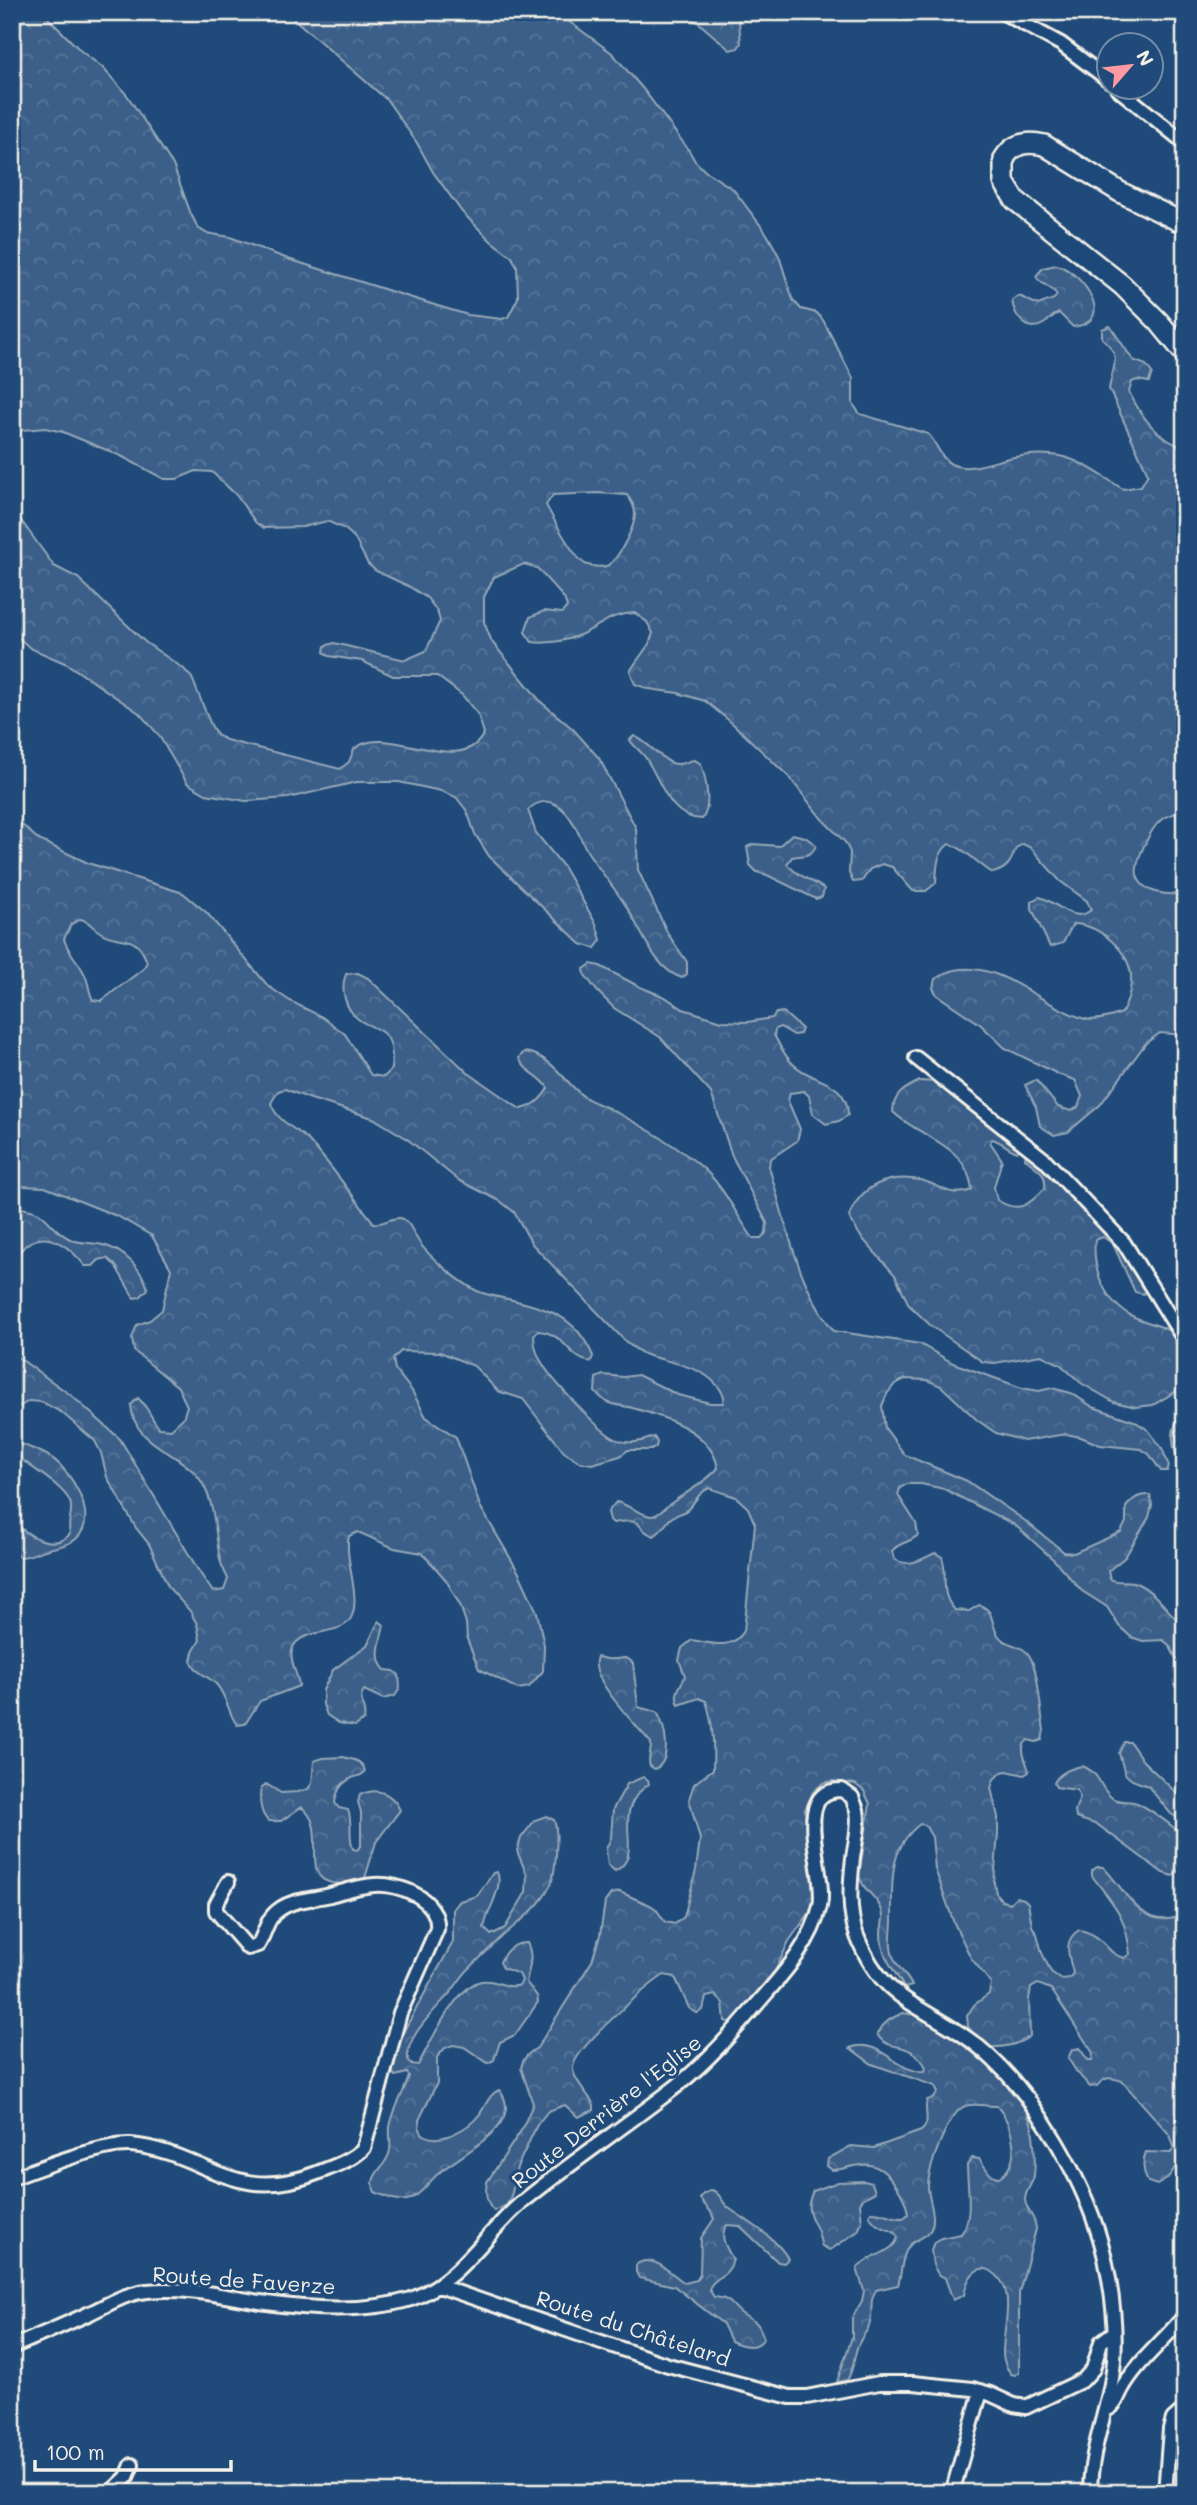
<svg xmlns="http://www.w3.org/2000/svg" width="1197" height="2505" viewBox="0 0 1197 2505" font-family="Mali,sans-serif">
<style>
.forest{fill:url(#forest-crowns);stroke:#97a8b8;stroke-width:2;fill-rule:evenodd}
.lines{fill:none;stroke-linecap:round;stroke-linejoin:round}
.minor-casing{stroke:#f4f1e8;stroke-width:18}
.secondary-casing{stroke:#f4f1e8;stroke-width:24}
.minor{stroke:#1f4a7a;stroke-width:12}
.secondary{stroke:#1f4a7a;stroke-width:19}
.labels{text-anchor:middle;stroke-width:6;stroke-linejoin:round;paint-order:stroke}
.street-label{font-size:21px;fill:#f4f1e8;stroke:#1f4a7a}
</style>
<defs>
<pattern id="forest-crowns" width="20" height="18" patternUnits="userSpaceOnUse" patternTransform="scale(1.75)"><rect width="20" height="18" fill="#3a5f88"/><path d="M2 6a3 3 0 1 1 6 0M12 15a3 3 0 1 1 6 0" fill="none" stroke="#577699"/></pattern>
</defs>
<rect width="100%" height="100%" fill="#1f4a7a"/>
<filter id="ink" filterUnits="userSpaceOnUse"><feTurbulence type="fractalNoise" baseFrequency=".0143" numOctaves="2"/><feDisplacementMap in="SourceGraphic" scale="14" xChannelSelector="R" yChannelSelector="G"/><feConvolveMatrix kernelMatrix="1 2 1 2 8 2 1 2 1" color-interpolation-filters="sRGB"/></filter>
<g filter="url(#ink)">
<path class="forest" d="M12,12H42L82,52L102,67L127,95L173,165L191,214L198,228L206,233L230,237L288,259L441,307L468,315L502,319L508,317L518,298L517,267L512,257L491,241L462,212L433,172L417,143L387,100L286,12H556L612,53L643,89L688,149L695,161L705,171L733,189L767,234L779,256L793,300L801,309L817,313L823,320L853,378V404L860,414L928,434C937,443 940,458 951,464C968,472 988,463 1005,459C1022,455 1043,453 1060,456C1083,461 1103,477 1123,489L1141,486L1148,474L1109,389C1113,365 1123,357 1102,338V329L1110,326L1133,360L1146,365L1152,373L1149,382L1137,380L1132,382L1129,392C1141,416 1157,439 1185,448V818L1176,813C1170,815 1165,816 1161,820C1151,828 1134,862 1137,875C1142,894 1169,896 1185,893V1035L1160,1033L1146,1043L1100,1105L1068,1132L1054,1135L1040,1126L1036,1107L1025,1085L1036,1080L1058,1107L1071,1111L1078,1107L1082,1096L1075,1080L1060,1075L1005,1048L980,1024L937,995L933,988L935,979C941,976 948,971 955,970C1002,961 1041,1006 1085,1019C1096,1022 1111,1017 1122,1013C1128,1001 1132,989 1131,975C1128,949 1098,924 1073,924L1063,943L1050,947L1032,909V901L1039,897C1056,900 1072,925 1091,910L1087,901L1060,881L1031,848L1023,844L1016,848C1011,862 1008,869 993,873C977,864 967,849 949,844C936,854 937,868 936,883L926,891H913L892,867L882,864L870,869L862,881L853,882L849,873L850,852L845,842L822,819L789,777L732,723L705,701L678,693L649,689L635,684L630,671L649,644L653,633L647,622L635,613C609,614 603,625 580,635C566,641 547,644 532,642L525,632L530,617L544,611L562,613L567,607L564,598L537,568L524,564L494,577L484,597V622L492,642L541,702L573,729L599,758L636,828L638,870L668,934L687,962V974L682,978C652,968 641,927 624,903C613,886 600,871 589,854C580,840 575,819 561,808C550,799 538,800 528,810L536,833L563,866L596,924L601,940L595,948L581,944L489,856L475,834L467,811L456,797L441,791L399,782H357L288,798L246,801L206,794L187,783L158,734L139,713L67,664L30,648L12,632V508L54,566L78,578L145,642L184,669L192,678L211,725L217,735L226,740L340,769L349,762L354,749C387,721 461,780 484,733L478,715L462,695L437,676H393L362,661L329,656L324,652L325,646L334,643L405,660L426,651L440,621L437,611L427,598L408,586L376,571L368,564L354,537L345,529L327,521L303,527L264,528L256,523L236,495L212,472L196,471L177,479H164L121,456L63,432L45,428L12,431ZM597,493L627,495C632,502 635,507 635,515C635,526 617,563 606,566C601,568 590,566 585,564C573,557 553,518 546,505L553,495Z
M680,12H738L741,43L738,48L730,50L700,24Z
M1056,265C1077,268 1121,321 1073,327L1059,313C1052,315 1051,319 1045,323C1027,335 1014,316 1012,300L1019,296L1038,305L1054,299L1057,295C1051,286 1039,284 1036,276L1043,268Z
M634,736C648,741 665,765 678,764C685,764 689,760 695,760L701,764C706,779 712,807 702,819C669,819 661,780 645,757C640,750 634,747 630,740Z
M12,816L39,840L88,863L183,893L207,913L268,986L290,1001L322,1017L345,1034L371,1075L384,1077L392,1069C392,1059 393,1046 387,1037C380,1028 367,1026 358,1019C345,1009 340,989 346,974L358,973L368,978L467,1072L520,1109C532,1108 542,1099 548,1088C541,1075 525,1073 519,1058L524,1052C550,1054 564,1081 583,1096C591,1102 603,1105 612,1110C644,1127 676,1145 703,1168C725,1188 736,1215 753,1238H761L766,1233L767,1223L732,1156L711,1093L660,1037L614,1008L598,992L585,975L584,969L591,964L600,966L640,987L665,997L683,1009L722,1021L748,1022L772,1018L776,1013L783,1012L802,1029L800,1034L794,1035L780,1027L775,1030L774,1035C779,1044 784,1055 792,1063C811,1083 848,1079 848,1115L839,1121L826,1124L813,1114L809,1096L804,1091L790,1093L788,1101L800,1129L797,1141L770,1159L769,1167C785,1220 799,1289 834,1331L920,1344L953,1363L1022,1388L1039,1391L1052,1388L1071,1393L1093,1407L1134,1421L1148,1430L1162,1448L1169,1466L1167,1471H1161L1149,1454L1141,1449L1100,1445L1081,1437L1066,1434L1024,1441L996,1433L977,1420L941,1386L927,1380L905,1379L895,1384L887,1394L882,1406L885,1428L905,1455L967,1481L1024,1520L1064,1552L1074,1553L1121,1532L1126,1522V1507C1133,1499 1138,1494 1150,1495L1152,1505L1149,1517L1125,1557L1108,1571L1110,1579C1118,1584 1127,1579 1136,1583C1155,1591 1170,1614 1185,1628V1660L1176,1658L1169,1645L1163,1640L1143,1641L1131,1637L1119,1626L1107,1607L1082,1591L1054,1560L1015,1525L944,1489L921,1484H907L900,1488L898,1495L916,1523L918,1535C910,1543 899,1542 892,1551L894,1559C909,1568 920,1560 935,1553L942,1557C949,1577 938,1592 955,1610L969,1611L979,1605C995,1610 990,1623 998,1635C1006,1647 1021,1643 1029,1655C1039,1671 1040,1710 1044,1730L1042,1740L1036,1742L1028,1740C1017,1748 1027,1761 1029,1772L1024,1775L1007,1771L1002,1772L994,1779L991,1788L998,1817V1833L994,1883L996,1893L1002,1901L1010,1903L1016,1897L1024,1899L1028,1903L1032,1926L1037,1934L1042,1953L1051,1972L1061,1979L1069,1978L1073,1973C1069,1956 1062,1941 1079,1930C1106,1935 1105,1954 1124,1958L1130,1954C1126,1915 1115,1906 1092,1876V1871L1097,1867H1103C1121,1884 1137,1922 1168,1919C1173,1919 1180,1916 1185,1914C1185,1929 1181,1959 1185,1971V2163L1177,2165L1167,2179L1157,2185L1148,2182C1143,2173 1142,2161 1146,2152L1171,2153L1174,2147L1170,2135L1122,2081C1111,2077 1105,2076 1097,2086L1090,2087L1076,2071L1068,2058L1072,2050L1079,2048L1088,2060H1092L1093,2053L1051,1989L1038,1984L1031,1988L1029,1999L1030,2036C1017,2046 1002,2048 986,2047L968,2027L967,2016L974,2005L989,1994L991,1983L971,1958L954,1923L935,1869L932,1837L925,1825L920,1824C888,1848 892,1884 892,1920C892,1931 889,1942 892,1953C895,1966 907,1974 912,1986L904,1988C894,1968 881,1958 881,1933C881,1925 885,1919 882,1911C877,1895 863,1892 859,1875L870,1804L864,1791L855,1784L833,1781L823,1783L813,1792L805,1810L807,1845L814,1895L810,1912L789,1941L771,1980L731,2023L725,2021L723,2003L715,1995L706,1997L703,2010L697,2013L689,2008L675,1977L664,1975C646,1987 575,2048 573,2067C572,2078 589,2095 594,2105V2110L578,2117L565,2105L548,2111L537,2125L517,2167L512,2193L507,2205L494,2211C486,2204 485,2192 487,2182L522,2129L533,2104L521,2068C523,2058 528,2053 537,2048L592,1961L600,1935L605,1902L611,1894L620,1892L650,1905L656,1909L665,1922L675,1924L684,1917L696,1870L700,1839L689,1799L694,1784L713,1769C714,1748 713,1721 706,1701L699,1698L679,1705C673,1692 681,1687 685,1676L679,1660L682,1648L692,1640C712,1643 732,1651 744,1631L755,1524L748,1508L736,1497L709,1488C696,1495 698,1499 689,1508C684,1514 675,1514 670,1519C664,1526 662,1531 654,1536C632,1528 649,1517 613,1523L610,1520L608,1512L616,1502C625,1503 639,1514 651,1516C656,1516 661,1512 665,1508C682,1494 705,1484 718,1468C711,1429 661,1416 629,1407C622,1406 613,1405 607,1402C603,1400 599,1395 595,1392L596,1378L603,1375L624,1377L638,1375L678,1395L710,1403H723L724,1396C710,1366 674,1364 646,1355C639,1352 633,1347 627,1343L532,1244L514,1212L500,1201L458,1180L406,1138L373,1118L311,1099L285,1089L278,1091L271,1103C277,1122 296,1128 309,1141C333,1167 352,1196 374,1223C383,1225 391,1217 400,1218C409,1219 414,1235 419,1242C430,1258 460,1282 477,1291C486,1295 498,1297 508,1299C548,1308 576,1316 593,1356L591,1362C568,1359 566,1333 538,1331L534,1335C534,1347 537,1356 544,1366C553,1381 598,1429 612,1437C627,1446 640,1442 654,1437L657,1442L656,1447L651,1450H628L620,1456L592,1464L580,1462L564,1452L523,1399L498,1391L474,1366L440,1352L401,1351L393,1359L395,1369L412,1391L426,1417L456,1437L480,1506L519,1573L537,1612L544,1645L543,1671L529,1687L518,1689L479,1669L467,1639L466,1623L460,1605L446,1580L434,1566L422,1553L394,1548L358,1532L349,1536C343,1559 364,1602 349,1621C336,1638 286,1626 292,1660C293,1668 298,1676 299,1686L260,1701L245,1724L237,1725C228,1713 227,1696 216,1684C206,1674 200,1677 191,1661L193,1652L200,1640L197,1624L190,1611L169,1588L149,1544L136,1528L107,1477L101,1453L95,1441L61,1412L42,1402L29,1401L12,1411V1353L72,1396L120,1439L200,1573L213,1592L224,1590L228,1579C225,1572 221,1565 220,1559C214,1530 216,1495 194,1472C171,1449 133,1442 131,1405L138,1398C148,1407 151,1418 159,1428L171,1429L183,1418L187,1406L178,1387L134,1351L132,1338L137,1325L150,1320L162,1310L171,1269L152,1236L119,1217L45,1187L21,1186L12,1191ZM81,919C90,922 92,927 100,932C111,940 124,937 134,943C140,946 145,956 147,962L143,969L101,1001L93,1000C88,991 89,982 84,973C78,960 68,953 64,939L71,924Z
M792,834L805,837L816,845C812,857 803,855 792,857L787,864C793,873 813,881 824,889L822,897L816,899L767,875L757,872L750,865L747,847L753,844L779,846Z
M920,1081L936,1082L980,1119L1016,1142L1019,1149L1017,1152C1008,1149 1001,1141 992,1139L990,1142L1002,1160L994,1187L997,1200C1019,1214 1029,1205 1045,1188C1047,1170 1035,1169 1025,1158L1026,1154L1029,1153L1104,1213L1119,1249L1147,1288L1146,1291L1143,1294L1135,1292L1113,1244L1103,1237L1095,1240C1092,1271 1105,1303 1134,1317C1159,1328 1166,1323 1185,1346V1389H1180L1153,1405L1136,1407L1114,1402L1081,1383L1060,1364L1041,1355L995,1363L983,1362L930,1325L909,1305L895,1275L861,1237L849,1217C860,1185 889,1174 920,1180C940,1184 949,1199 972,1190C967,1143 921,1139 893,1112C893,1094 905,1088 920,1081Z
M12,1205L15,1208C49,1208 46,1227 70,1239C80,1244 92,1242 103,1245C124,1250 142,1269 148,1289L140,1297L134,1298L115,1265L107,1258L99,1260L93,1266H85C71,1248 48,1228 26,1245C20,1250 16,1258 12,1264Z
M1185,1410V1472C1172,1452 1166,1429 1185,1410Z
M12,1439C28,1449 47,1451 60,1465C76,1482 98,1519 76,1539C68,1546 55,1547 45,1550C36,1552 30,1557 19,1557L12,1551V1519C25,1535 53,1552 70,1534C67,1522 72,1516 71,1506C70,1488 26,1466 13,1452Z
M379,1621L384,1625C381,1641 373,1658 385,1670L394,1671L399,1675L400,1688L395,1696L383,1699L364,1690C357,1699 367,1710 364,1720L355,1726L339,1723L327,1715L323,1705V1690L333,1670L367,1645Z
M597,1657C603,1658 608,1660 614,1659C622,1659 626,1655 633,1663L638,1707L657,1712C665,1726 673,1760 655,1769L650,1766C647,1758 652,1751 651,1743C638,1727 587,1677 597,1657Z
M1124,1742H1130L1143,1761L1185,1801V1822L1171,1814L1148,1786L1132,1780L1125,1774L1119,1753Z
M343,1757C354,1760 363,1760 365,1772C359,1778 356,1775 350,1779C340,1784 336,1793 335,1803L339,1808L348,1810C353,1823 348,1837 353,1849L357,1850L361,1846V1812L358,1802L360,1795C376,1787 392,1792 400,1810L376,1842L365,1878C354,1883 344,1885 332,1883C298,1876 331,1828 301,1807L281,1821H268C260,1813 259,1799 261,1788L266,1784L281,1793L298,1792L308,1789L312,1783L314,1761L323,1758Z
M1082,1766C1101,1773 1098,1786 1111,1797C1118,1804 1128,1799 1137,1803C1149,1808 1176,1828 1185,1838C1185,1853 1186,1866 1173,1876L1163,1873L1098,1825L1076,1818L1075,1810L1080,1798L1077,1790L1056,1787L1054,1783C1059,1772 1072,1768 1082,1766Z
M643,1777L648,1780L649,1784C606,1813 648,1854 615,1871L608,1865L606,1849L611,1838L613,1809L627,1784Z
M546,1816L554,1820C559,1833 556,1876 549,1888C539,1908 521,1920 505,1934C493,1945 481,1957 470,1968C462,1975 457,1985 450,1993C437,2008 398,2044 410,2064L418,2065C430,2043 454,1991 478,1982C493,1977 506,1990 520,1985L522,1980L519,1974L503,1968L500,1962C505,1950 514,1943 527,1943C534,1956 529,1969 526,1982L537,1996L538,2002L515,2035L500,2042L494,2060L488,2063L464,2047L453,2045L445,2048L437,2057V2083L419,2120C419,2126 419,2131 424,2135C440,2145 469,2128 479,2115C485,2107 489,2094 499,2090C528,2124 459,2155 440,2172C430,2180 420,2197 407,2200C397,2202 385,2196 375,2192C367,2176 384,2169 389,2154C392,2146 389,2136 390,2127C393,2108 404,2094 409,2076L407,2073L395,2076L391,2069L397,2056L401,2036L453,1942V1909L460,1901L477,1896L493,1873L497,1872C504,1888 487,1910 484,1928L491,1935L505,1928L526,1892L527,1875L517,1851L521,1838L535,1820Z
M903,2013C912,2014 922,2016 929,2020C959,2039 1026,2091 1032,2127C1034,2141 1036,2160 1034,2175C1033,2184 1025,2190 1025,2200C1026,2211 1036,2217 1036,2229L1019,2293V2372L1015,2375L1011,2374C1006,2367 1004,2363 1003,2354C1002,2329 1019,2288 991,2271C986,2268 981,2268 976,2271C968,2277 966,2286 964,2295L953,2300L945,2278L938,2274L933,2265L931,2250L934,2242L941,2238L961,2234C974,2218 967,2186 967,2165L972,2158L979,2159L990,2174L999,2178C1023,2162 1013,2124 997,2106C988,2106 974,2103 965,2106C948,2113 928,2168 928,2186C928,2200 937,2216 931,2229C927,2238 916,2238 910,2245C901,2255 902,2273 898,2285L876,2290C870,2299 872,2307 871,2318C869,2332 864,2332 859,2343C853,2355 855,2369 847,2380L837,2382L852,2337V2318L862,2301L864,2291L857,2268C867,2255 893,2255 898,2237C891,2225 880,2234 869,2215L871,2212C883,2211 892,2219 904,2218L908,2214C906,2197 888,2167 869,2165C856,2163 845,2170 832,2170L827,2166L828,2159L851,2146L874,2148L921,2131C932,2122 923,2112 927,2100L934,2098L938,2092L935,2086L872,2064L850,2048C881,2036 897,2075 925,2071L926,2067C923,2062 919,2056 914,2053C901,2043 886,2050 877,2034C884,2022 891,2018 903,2013Z
M864,2181L872,2183L875,2192L864,2198L860,2203L862,2222L858,2231L830,2250L822,2246C820,2241 819,2234 817,2229C809,2213 805,2208 813,2191L838,2182Z
M712,2190C721,2193 722,2204 730,2209C749,2222 779,2240 788,2259L784,2263L778,2262L740,2226L727,2225C718,2237 727,2248 733,2260C728,2278 714,2276 709,2289L714,2297C733,2299 730,2305 742,2314C758,2325 756,2318 764,2338C757,2350 742,2346 731,2341L723,2324L674,2286L639,2278L636,2272V2265C652,2252 671,2274 685,2283L697,2280L700,2274L701,2238L714,2219L711,2212L700,2199L703,2194Z"/>
<g class="lines">
<g class="minor-casing">
<path id="minor" d="M1002,12L1061,44L1110,81
M1117,88L1185,143
M916,1058L1045,1160L1124,1243L1185,1341
M12,2178C40,2168 104,2143 131,2145C205,2152 233,2206 317,2173C334,2166 351,2161 364,2148L400,2013L437,1929C440,1899 400,1883 374,1885C358,1886 342,1892 326,1896C311,1899 293,1900 280,1909C266,1918 266,1932 258,1945L248,1948L216,1911V1904L228,1882
M439,2286L668,2365L790,2397H807L879,2383H913L973,2389L990,2394L1014,2405L1026,2407L1083,2380L1093,2369L1101,2342L1113,2333
M12,2347C38,2336 64,2325 90,2313C109,2304 126,2293 147,2291C185,2287 223,2296 260,2302C306,2309 365,2313 411,2299C458,2283 484,2235 520,2204C571,2162 626,2126 678,2085C708,2061 732,2033 757,2004C782,1975 811,1945 820,1906C828,1875 788,1789 842,1790L852,1797L857,1810C860,1826 855,1842 853,1858C850,1884 848,1911 857,1936C884,2006 929,2006 979,2047C1036,2094 1089,2187 1105,2258C1114,2300 1119,2347 1110,2389C1102,2425 1090,2456 1090,2493
M1105,2410C1116,2407 1117,2398 1122,2389C1136,2363 1166,2339 1185,2315
M110,2493L127,2477L132,2465
M952,2493L981,2391
M1165,2493L1170,2429L1173,2419L1181,2412"/>
</g>
<g class="secondary-casing">
<path id="secondary" d="M1185,224L1120,192L1044,145C1027,141 1013,143 1004,159V182L1015,200L1122,285L1159,322L1185,354"/>
</g>
<use href="#minor" class="minor"/>
<use href="#secondary" class="secondary"/>
</g>
</g>
<g class="labels">
<g class="street-label">
<text transform="translate(607 2112) rotate(-38)" y="7">Route Derrière l'Eglise</text>
<text transform="translate(244 2281) rotate(4)" y="7">Route de Faverze</text>
<text transform="translate(633 2329) rotate(18)" y="7">Route du Châtelard</text>
</g>
</g>
<rect width="1197" height="2505" fill="none" stroke="#1f4a7a" stroke-width="42"/>
<rect x="21" y="21" width="1155" height="2463" fill="none" stroke="#f4f1e8" stroke-width="2.5" filter="url(#ink)"/>
<g transform="translate(1130 66) rotate(62)"><circle r="33" fill="#1f4a7a" stroke="#748da6" stroke-width="2"/>
<path d="M0-5L12 26L0 18L-12 26Z" fill="#ff9aa2"/>
<text y="-10" font-size="19" font-weight="bold" text-anchor="middle" fill="#f4f1e8">N</text>
</g>
<path d="M35 2460v10h196v-10" fill="none" stroke="#f4f1e8" stroke-width="3.5"/>
<text x="46" y="2460" font-size="21" fill="#f4f1e8" stroke="#1f4a7a" stroke-width="5" paint-order="stroke">100 m</text>
</svg>
